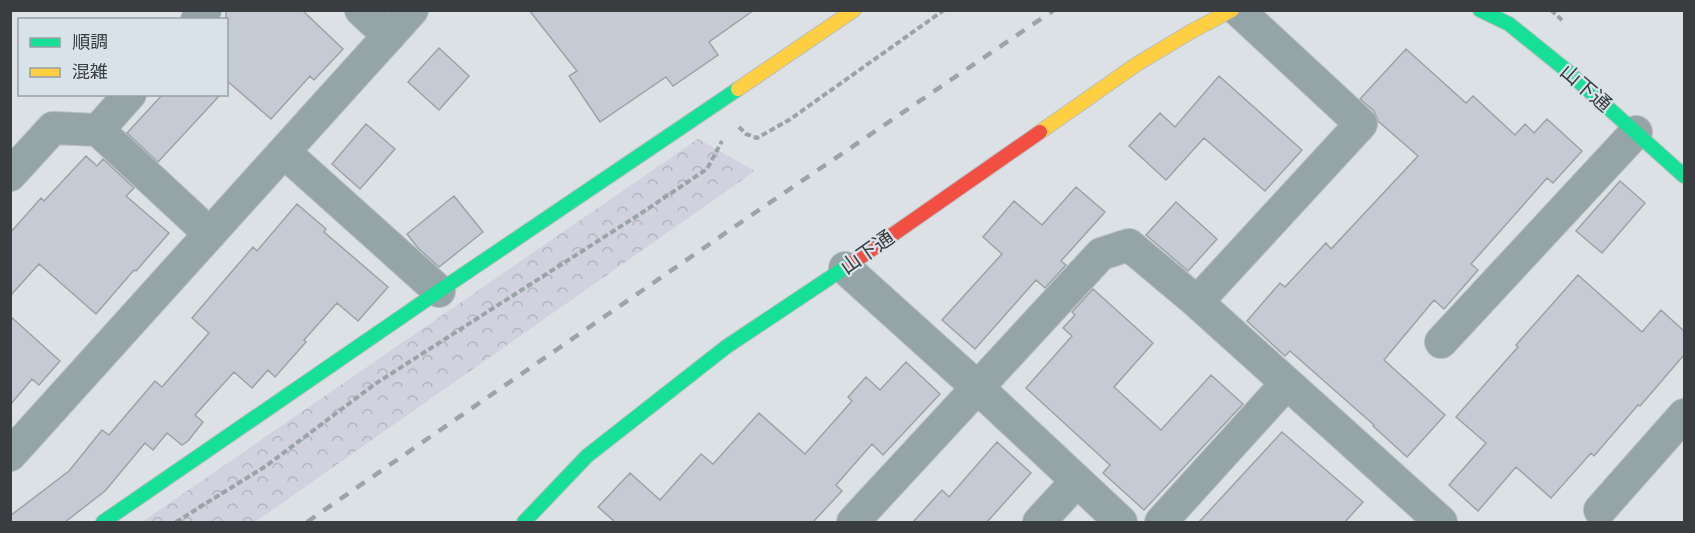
<svg xmlns="http://www.w3.org/2000/svg" width="1695" height="533" viewBox="0 0 1695 533" font-family="'Open Sans','Noto Sans JP',sans-serif">
<style>
.park{fill:url(#park-crowns)}
.building{fill:#c5cbd4;stroke:#9ea2a5;stroke-width:1.5}
.lines{fill:none;stroke-linecap:round;stroke-linejoin:round}
.street-casing{stroke:#b8bdc0;stroke-width:34}
.fast-casing{stroke:#b8bdc0;stroke-width:16}
.slow-casing{stroke:#b8bdc0;stroke-width:16}
.jam-casing{stroke:#b8bdc0;stroke-width:16}
.path{stroke:#9aa4a6;stroke-width:4;stroke-dasharray:6 3;stroke-linecap:butt}
.street{stroke:#94a4a7;stroke-width:32}
.fast{stroke:#16e098;stroke-width:14}
.slow{stroke:#ffcf43;stroke-width:14}
.jam{stroke:#f24e42;stroke-width:14}
.rail{stroke:#9ba5a7;stroke-width:4.5;stroke-dasharray:10 10;stroke-linecap:butt}
.labels{text-anchor:middle;stroke-width:4.5;stroke-linejoin:round;paint-order:stroke}
.street-label{font-size:20px;fill:#393d40;stroke:#d7e2e9}
</style>
<defs>
<pattern id="park-crowns" width="20" height="18" patternUnits="userSpaceOnUse" patternTransform="scale(1.5)"><rect width="20" height="18" fill="#d1d1e0"/><path d="M2 6a3 3 0 1 1 6 0M12 15a3 3 0 1 1 6 0" fill="none" stroke="#b4b4c1"/></pattern>
</defs>
<rect width="100%" height="100%" fill="#dbe1e5"/>
<path class="park" d="M698,139L755,171L255,522H142Z"/>
<path class="building" d="M226,10H302L343,49L314,80L310,76L271,119L226,80Z
M529,10H754L709,42L718,55L673,86L666,77L600,122L569,76L577,71Z
M439,48L469,76L439,110L408,82Z
M1406,49L1466,103L1473,96L1515,135L1525,124L1534,133L1547,119L1582,151L1553,183L1547,178L1471,264L1478,270L1444,309L1434,300L1384,360L1445,415L1407,457L1373,426L1374,425L1290,351L1285,356L1247,321L1280,283L1285,287L1326,243L1331,249L1418,156L1378,121L1374,111L1360,99Z
M1219,76L1302,150L1265,191L1204,138L1166,180L1129,146L1160,113L1175,127Z
M163,94H221L158,162L127,133Z
M366,124L395,149L360,189L332,164Z
M86,156L97,166L103,159L134,188L126,196L169,233L136,271L134,270L96,314L39,264L10,296V233L41,198L44,201Z
M1620,181L1645,203L1602,253L1576,231Z
M1076,187L1105,212L1061,261L1066,265L1045,288L1036,280L975,349L942,320L1002,254L983,237L1014,201L1042,225Z
M454,196L483,232L439,267L418,248L407,234Z
M1176,202L1217,239L1188,271L1146,235Z
M297,204L326,229L324,232L388,287L358,321L337,303L304,340L306,342L275,377L268,370L252,388L234,372L195,415L203,422L188,441L182,445L167,433L153,450L145,443L105,491L65,522H10V516L69,471L102,430L109,435L155,381L162,387L209,333L192,318L253,247L257,251Z
M1578,275L1642,332L1661,310L1684,331V355L1640,406L1638,405L1594,456L1591,453L1551,498L1516,467L1478,511L1449,485L1486,443L1456,417L1518,347L1516,345Z
M1093,289L1153,343L1114,387L1161,430L1211,375L1243,404L1144,510L1103,473L1110,465L1026,388L1072,336L1063,328L1075,315L1072,312Z
M10,316L60,361L39,385L32,379L10,405Z
M906,362L940,394L883,455L872,444L836,485L842,491L813,522H615L598,507L630,473L660,500L701,454L713,464L759,413L805,454L852,401L848,397L866,377L880,390Z
M1282,432L1363,502L1345,522H1199Z
M997,442L1031,473L987,522H913L942,490L949,497Z"/>
<g class="lines">
<g class="street-casing">
<path id="street" d="M361,10L389,36
M197,20L205,10
M98,130L130,94
M284,152L439,291
M10,175L53,128L98,130L210,234
M845,268L977,387L1121,522
M1197,302L1361,124L1238,10
M1441,342L1636,132
M10,455L412,10
M1600,510L1684,415
M853,522L1101,254L1129,245L1197,302L1441,522
M1039,522L1076,482
M1161,522L1287,383"/>
</g>
<g class="fast-casing">
<path id="fast" d="M1480,10L1509,24L1566,70L1684,176
M103,522L439,291L738,89
M524,522L587,456L726,347L852,263"/>
</g>
<g class="slow-casing">
<path id="slow" d="M738,89L854,10
M1040,132L1137,64L1192,31L1232,10"/>
</g>
<g class="jam-casing">
<path id="jam" d="M852,263L1040,132"/>
</g>
<path class="path" d="M1551,10L1564,22
M739,127L746,134L757,138L789,120L944,10
M176,522L266,466L375,384L640,214L707,169L722,141"/>
<use href="#street" class="street"/>
<use href="#fast" class="fast"/>
<use href="#slow" class="slow"/>
<use href="#jam" class="jam"/>
<path class="rail" d="M307,522L753,214L1054,10"/>
</g>
<g class="labels">
<g class="street-label">
<text transform="translate(1586 88) rotate(41)" y="7">山下通</text>
<text transform="translate(867 252) rotate(-35)" y="7">山下通</text>
</g>
</g>
<rect width="1695" height="533" fill="none" stroke="#393d40" stroke-width="24"/>
<rect x="18" y="18" width="210" height="78" fill="#d7e2e9" stroke="#98a0a5" stroke-width="1.5"/>
<rect x="30" y="38" width="30" height="9" fill="#16e098" stroke="#98a0a5" stroke-width="1.5"/>
<text x="72" y="48" font-size="18" fill="#393d40">順調</text>
<rect x="30" y="68" width="30" height="9" fill="#ffcf43" stroke="#98a0a5" stroke-width="1.5"/>
<text x="72" y="78" font-size="18" fill="#393d40">混雑</text>
</svg>
